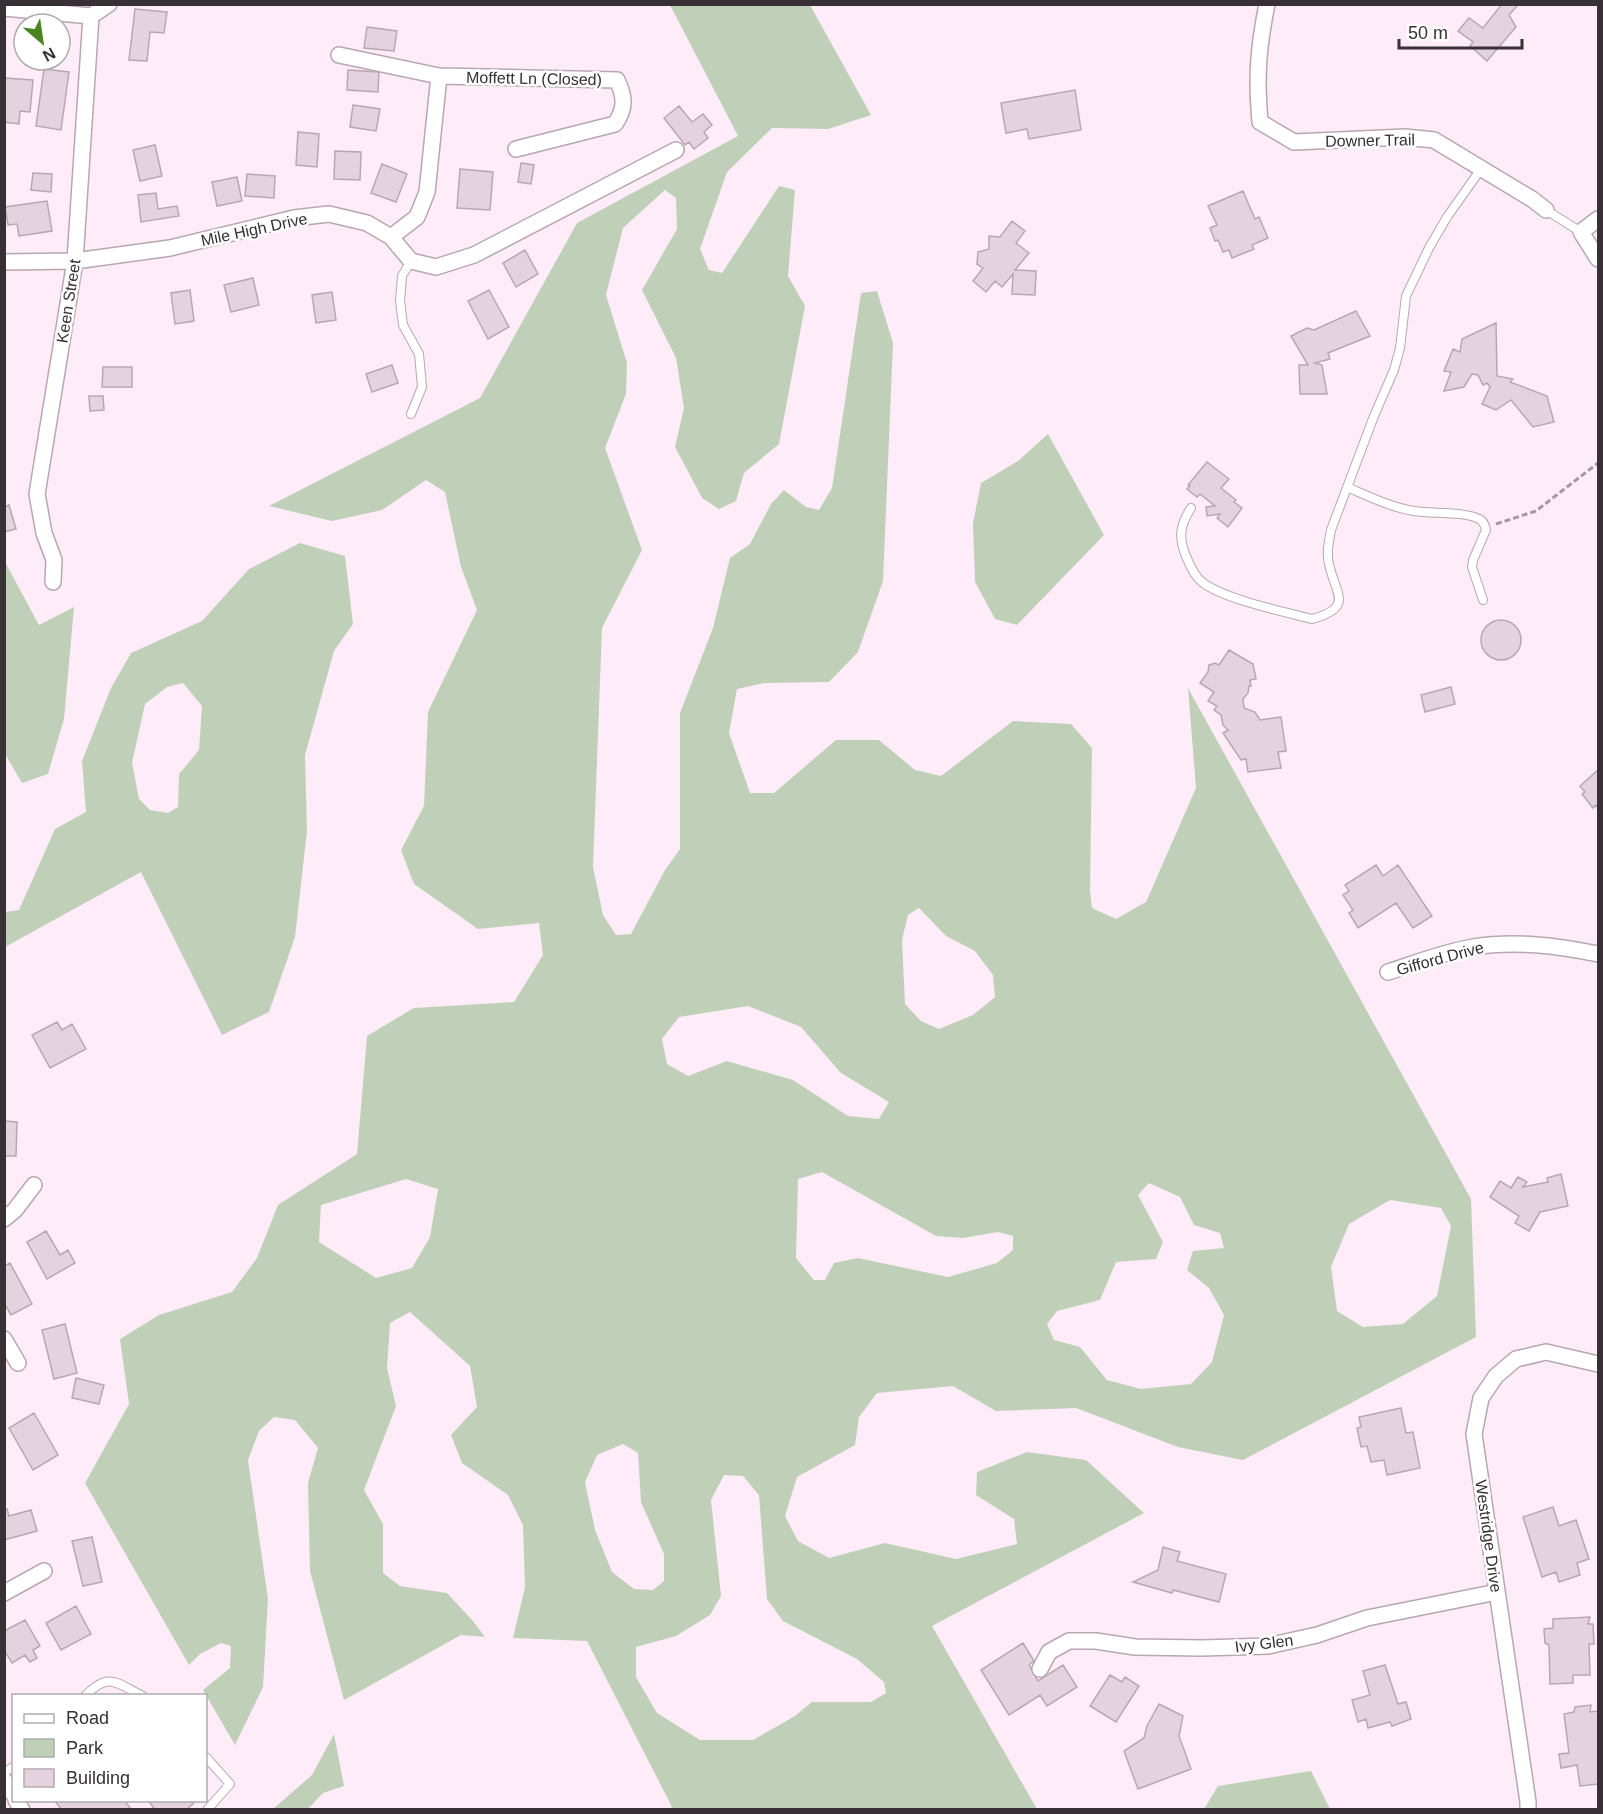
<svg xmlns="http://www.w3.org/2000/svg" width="1603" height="1814" viewBox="0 0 1603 1814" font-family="Helvetica,sans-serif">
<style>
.green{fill:#c0d0b8;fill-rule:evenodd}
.building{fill:#e4d2de;stroke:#b8a7b3;stroke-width:1.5}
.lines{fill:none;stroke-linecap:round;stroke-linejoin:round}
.service-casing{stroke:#b8a7b2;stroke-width:10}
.minor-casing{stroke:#b8a7b2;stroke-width:18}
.path{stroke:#a598a1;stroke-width:3;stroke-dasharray:6 3;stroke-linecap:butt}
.service{stroke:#fff;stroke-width:8}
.minor{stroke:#fff;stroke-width:15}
.labels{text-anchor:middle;stroke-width:5;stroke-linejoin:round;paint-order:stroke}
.street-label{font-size:16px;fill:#373035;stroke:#fff}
</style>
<rect width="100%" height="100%" fill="#feecf8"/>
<path class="green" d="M670,5H810L871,115L828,129L772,128L727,172L700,249L709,270L722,273L779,186L795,190L788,276L805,306L779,444L744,473L736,501L719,509L702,498L675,447L684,408L676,358L642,290L677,229L676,198L665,190L623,228L606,295L627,363L626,394L605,448L642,550L602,628L593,867L603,915L616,935L631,934L665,870L680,849V713L713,628L730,558L750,544L771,504L784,490L806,507L819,510L832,488L861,293L877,291L893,343L883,581L858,652L829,682L764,683L737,689L729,733L750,793H774L836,740H879L915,770L941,776L1013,721L1071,724L1092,748L1090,892L1092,908L1116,919L1146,902L1196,788L1188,688L1471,1199L1476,1337L1243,1460L1178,1447L1076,1408L996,1411L953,1386L877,1393L859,1417L855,1445L797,1477L785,1516L798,1541L829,1558L885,1543L956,1559L1017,1544L1014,1519L976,1495L977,1472L1027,1452L1086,1460L1144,1513L932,1626L1037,1809H669L672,1807L587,1641L513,1638L525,1587L523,1525L508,1495L462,1463L451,1435L477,1407L470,1366L410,1312L390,1323L387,1368L396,1406L364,1490L383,1524V1573L400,1586L447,1593L473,1621L485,1637L461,1635L344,1700L310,1571L308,1483L318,1448L295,1420L274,1417L259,1431L248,1460L268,1599L263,1687L235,1745L203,1690L230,1668L231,1646L221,1643L200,1654L189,1665L85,1483L129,1404L120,1339L159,1315L232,1292L257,1258L278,1205L357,1154L367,1036L414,1008L514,1002L543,955L539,923L478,929L414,884L401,850L424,806L428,712L477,610L461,567L445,492L426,480L382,510L332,521L269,506L480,398L577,223L738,136ZM919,908L946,936L975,951L993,975L995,997L973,1015L939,1029L921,1021L905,1004L902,940L908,915ZM748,1006L801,1027L841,1073L889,1102L879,1119L848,1116L793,1080L727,1061L688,1076L667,1064L662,1039L679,1017ZM822,1172L936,1236L963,1238L998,1232L1013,1236V1250L997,1263L948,1277L858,1258L834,1263L825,1280H814L796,1258L798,1179ZM406,1179L438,1189L430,1237L412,1268L376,1278L319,1242L321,1205ZM1149,1183L1180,1197L1194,1225L1220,1233L1224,1248L1193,1251L1187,1270L1209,1288L1224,1315L1212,1362L1191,1384L1141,1389L1107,1380L1080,1347L1054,1340L1047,1324L1057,1311L1100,1300L1116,1262L1156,1259L1163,1242L1138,1195ZM1390,1200L1441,1208L1451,1226L1437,1296L1403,1324L1363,1327L1337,1311L1331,1267L1349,1224ZM623,1444L638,1453L641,1502L664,1554V1581L653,1590L634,1589L612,1572L595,1530L585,1482L597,1455ZM724,1475L743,1476L759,1495L767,1599L783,1621L857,1659L884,1682L886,1693L871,1702H812L795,1716L753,1740H700L657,1713L636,1677V1647L676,1636L710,1615L721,1596L711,1500Z
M1048,434L1104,535L1017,625L995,619L975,582L973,523L981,483L1018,461Z
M300,543L345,556L353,624L334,651L305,755L307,831L295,937L269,1012L222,1035L141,872L5,947V912L19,910L55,829L86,812L82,761L111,688L131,653L202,621L249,569ZM183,683L202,706L199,750L179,774L178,807L168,813L150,810L139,799L132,763L145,704L167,687Z
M4,560L39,625L74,607L64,719L48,774L22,783L5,754Z
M334,1734L344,1786L323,1793L308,1809H273L312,1775Z
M1311,1771L1330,1809H1204L1218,1786Z"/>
<path class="building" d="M1502,4L1518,5L1509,15L1516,27L1487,61L1470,46L1473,42L1458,31L1469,18L1483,28Z
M135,9L167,12L164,33L150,32L147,61L129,60Z
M367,27L397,31L394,51L364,48Z
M44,69L69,72L61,130L36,126Z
M348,70L379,72L378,92L347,90Z
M5,78L33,80L30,112L20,111L19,124L4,122Z
M1075,90L1081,130L1029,139L1027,129L1006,133L1001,103Z
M353,105L380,109L376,131L350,127Z
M679,106L692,122L703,114L712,125L704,132L708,138L694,149L689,142L685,145L664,118Z
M298,132L319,134L317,167L296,165Z
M155,145L162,176L140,181L133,150Z
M335,151L361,152L360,180L334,179Z
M521,163L534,165L531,184L518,182Z
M382,164L407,174L396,202L371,193Z
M460,169L493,172L490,210L457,208Z
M33,173L52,174L51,192L31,190Z
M247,174L275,176L274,198L245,196Z
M237,177L242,201L217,206L212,182Z
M1243,191L1255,219L1259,217L1268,238L1252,245L1254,249L1232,258L1229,250L1223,252L1218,240L1215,241L1210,228L1217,225L1208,206Z
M156,193L158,209L177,206L179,216L141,222L138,195Z
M47,201L52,231L19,236L17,224L8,225L5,207Z
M1012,221L1025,231L1016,243L1029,253L1015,270L1036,271L1035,295L1012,294L1013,274L1002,287L995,281L986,292L973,281L983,268L977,264L978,252L989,249V236L1000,237Z
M525,250L538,274L516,287L503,263Z
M253,278L259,305L231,312L224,285Z
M190,290L194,321L175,324L171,293Z
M489,290L509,327L488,339L468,301Z
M332,292L336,320L316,323L312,295Z
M1356,311L1370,336L1328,353L1330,359L1315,363L1322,365L1327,394H1300L1299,365H1308L1291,336L1307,328L1314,330Z
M1496,323L1497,376L1513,379L1510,382L1547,396L1554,422L1533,427L1511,400L1496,410L1482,404L1490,387L1487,383L1483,385L1478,375L1472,374L1464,387L1444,391L1451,372L1444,371L1453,349L1460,352L1462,339Z
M392,365L398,383L372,392L366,374Z
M103,367H132V387H102Z
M89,396H103L104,410L90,411Z
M1207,462L1229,479L1221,488L1236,500L1234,502L1242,508L1228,527L1217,518L1220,514L1207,516L1206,507L1215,506L1200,494L1197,497L1187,489L1190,486L1188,485Z
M9,505L16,529L4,532V507Z
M1481 640a20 20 0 1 1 40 0a20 20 0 1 1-40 0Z
M1229,650L1253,664L1256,679L1250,680L1251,686H1249L1248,693L1243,699L1244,708L1255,712L1260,720L1281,717L1286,751L1278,752L1281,768L1248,772L1246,759L1241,760L1223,733L1228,730L1223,725L1221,715L1214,710L1217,706L1208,701L1214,692L1200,683L1208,672L1209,665L1215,663L1219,665Z
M1451,687L1455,704L1425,712L1421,695Z
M1598,770V809L1596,805L1593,808L1582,794L1585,792L1580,786Z
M1376,865L1383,876L1398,865L1432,916L1413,928L1396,903L1358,928L1349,913L1353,910L1343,895L1349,891L1345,885Z
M57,1022L62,1030L72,1024L86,1049L50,1068L32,1035Z
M4,1121L17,1122L16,1156H4Z
M1561,1174L1568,1206L1540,1212L1529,1231L1515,1223L1519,1216L1490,1197L1500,1181L1511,1188L1518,1177L1527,1182L1523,1187L1548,1182L1547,1178Z
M46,1231L60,1255L68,1250L75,1263L47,1279L27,1242Z
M10,1263L32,1304L11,1315L4,1303V1266Z
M65,1324L77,1373L54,1379L42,1330Z
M76,1378L104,1385L99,1404L72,1398Z
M1401,1408L1406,1433L1413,1432L1420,1468L1387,1475L1384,1460L1371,1462L1367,1446L1361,1447L1357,1428L1361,1427L1359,1417Z
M34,1413L58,1455L33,1470L9,1428Z
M1553,1507L1559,1526L1576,1520L1589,1559L1577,1563L1580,1575L1559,1582L1556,1572L1542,1577L1523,1517Z
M7,1509L9,1516L31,1510L37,1531L4,1540V1510Z
M92,1537L102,1582L83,1586L72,1541Z
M1163,1547L1180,1552L1177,1561L1226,1574L1219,1602L1173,1590L1172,1593L1133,1582L1158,1570Z
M76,1606L91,1634L61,1650L46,1623Z
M1590,1617L1588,1624H1593L1594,1644H1589L1590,1675H1573V1683L1550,1684L1549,1645L1545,1643L1544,1629L1553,1628V1619Z
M25,1620L40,1646L33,1650L37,1658L30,1662L25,1655L12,1663L4,1650V1631Z
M1023,1643L1034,1661L1029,1665L1038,1681L1063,1665L1077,1687L1047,1706L1040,1695L1009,1715L981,1670Z
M1385,1665L1398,1704L1406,1702L1411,1719L1392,1726L1390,1722L1368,1728L1366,1719L1358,1722L1352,1700L1370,1695L1363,1671Z
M1110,1675L1122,1682L1125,1677L1139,1686L1116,1722L1090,1706Z
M1159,1704L1183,1716L1179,1736L1191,1769L1138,1789L1124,1751L1144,1738L1147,1726Z
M1591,1705L1590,1712L1598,1711V1784L1580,1786L1577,1765L1561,1768L1559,1754L1569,1753L1564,1714L1574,1712L1575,1707Z
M54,1800H124L131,1809L62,1810Z
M148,1800H197L186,1810H155Z"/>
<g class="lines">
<g class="service-casing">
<path id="service" d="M1546,210L1581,232
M411,414L422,387L419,354L403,325L400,301L402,276L411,261
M1347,487C1368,496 1390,507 1414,511C1433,514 1463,511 1479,519C1484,521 1485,526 1486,530L1473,560L1472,567L1483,600
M1191,508C1182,522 1178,534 1184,551C1188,561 1193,575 1202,582C1223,599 1285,612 1312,619C1355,607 1335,594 1329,564C1326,553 1329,541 1331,530L1374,416L1394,370L1400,348L1406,296L1429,248L1447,217L1481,169
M85,1696C109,1671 116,1683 143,1696
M206,1757L230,1784L207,1810
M4,1773L14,1766"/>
</g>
<g class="minor-casing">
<path id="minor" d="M1267,4C1258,49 1256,77 1260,122L1294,142L1405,137L1434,140L1532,199L1546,210
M4,8L91,16
M91,16L109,4
M339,55L439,76L617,80C625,97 626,108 615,124L516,149
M1598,219L1581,232L1598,259
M391,237L417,217L427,192L439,76
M4,262L75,261L170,248L294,218L329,214L367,223L391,237L411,261L436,267L474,255L676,150
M53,582L54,560L44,533L37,494L75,261L91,16
M1388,972C1416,963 1444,952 1473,947C1515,940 1558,946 1598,954
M4,1219L15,1210L34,1185
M4,1339L18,1363
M4,1593L44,1571
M1040,1669L1049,1652L1069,1641H1096L1135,1647L1202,1648L1268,1646L1317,1635L1367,1618L1497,1592
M4,1780L14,1795
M16,1800L22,1810
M1528,1810V1802L1474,1434L1481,1398L1496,1376L1516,1359L1546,1352L1598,1364"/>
</g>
<path class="path" d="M1496,524L1536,511L1598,463"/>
<use href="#service" class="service"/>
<use href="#minor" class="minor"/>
</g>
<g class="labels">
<g class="street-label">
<text transform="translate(534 78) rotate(1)" y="6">Moffett Ln (Closed)</text>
<text transform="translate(1370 140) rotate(-1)" y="6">Downer Trail</text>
<text transform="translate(254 229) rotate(-12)" y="6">Mile High Drive</text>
<text transform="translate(68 301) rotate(-81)" y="6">Keen Street</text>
<text transform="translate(1440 958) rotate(-15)" y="6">Gifford Drive</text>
<text transform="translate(1489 1536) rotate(82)" y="6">Westridge Drive</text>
<text transform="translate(1264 1643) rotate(-7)" y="6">Ivy Glen</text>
</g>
</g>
<rect width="1603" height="1814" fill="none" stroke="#373035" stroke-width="12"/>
<rect x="12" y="1694" width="195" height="108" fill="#ffffff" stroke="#afacae" stroke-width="1.5"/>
<rect x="24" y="1714" width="30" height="9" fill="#ffffff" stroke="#afacae" stroke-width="1.5"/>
<text x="66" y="1724" font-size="18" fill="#373035">Road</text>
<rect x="24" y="1739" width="30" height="18" fill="#c0d0b8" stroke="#afacae" stroke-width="1.5"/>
<text x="66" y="1754" font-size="18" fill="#373035">Park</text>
<rect x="24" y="1769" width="30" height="18" fill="#e4d2de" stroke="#afacae" stroke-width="1.5"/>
<text x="66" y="1784" font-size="18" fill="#373035">Building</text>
<g transform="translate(42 42) rotate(151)"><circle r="28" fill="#ffffff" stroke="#afacae" stroke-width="1.5"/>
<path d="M0-4.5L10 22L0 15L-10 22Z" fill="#4b841f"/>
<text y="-9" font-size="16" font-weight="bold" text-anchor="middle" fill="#373035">N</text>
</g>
<path d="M1399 39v9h123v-9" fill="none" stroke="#373035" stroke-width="3"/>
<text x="1408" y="39" font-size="18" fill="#373035" stroke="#ffffff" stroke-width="4.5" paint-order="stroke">50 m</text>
</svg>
